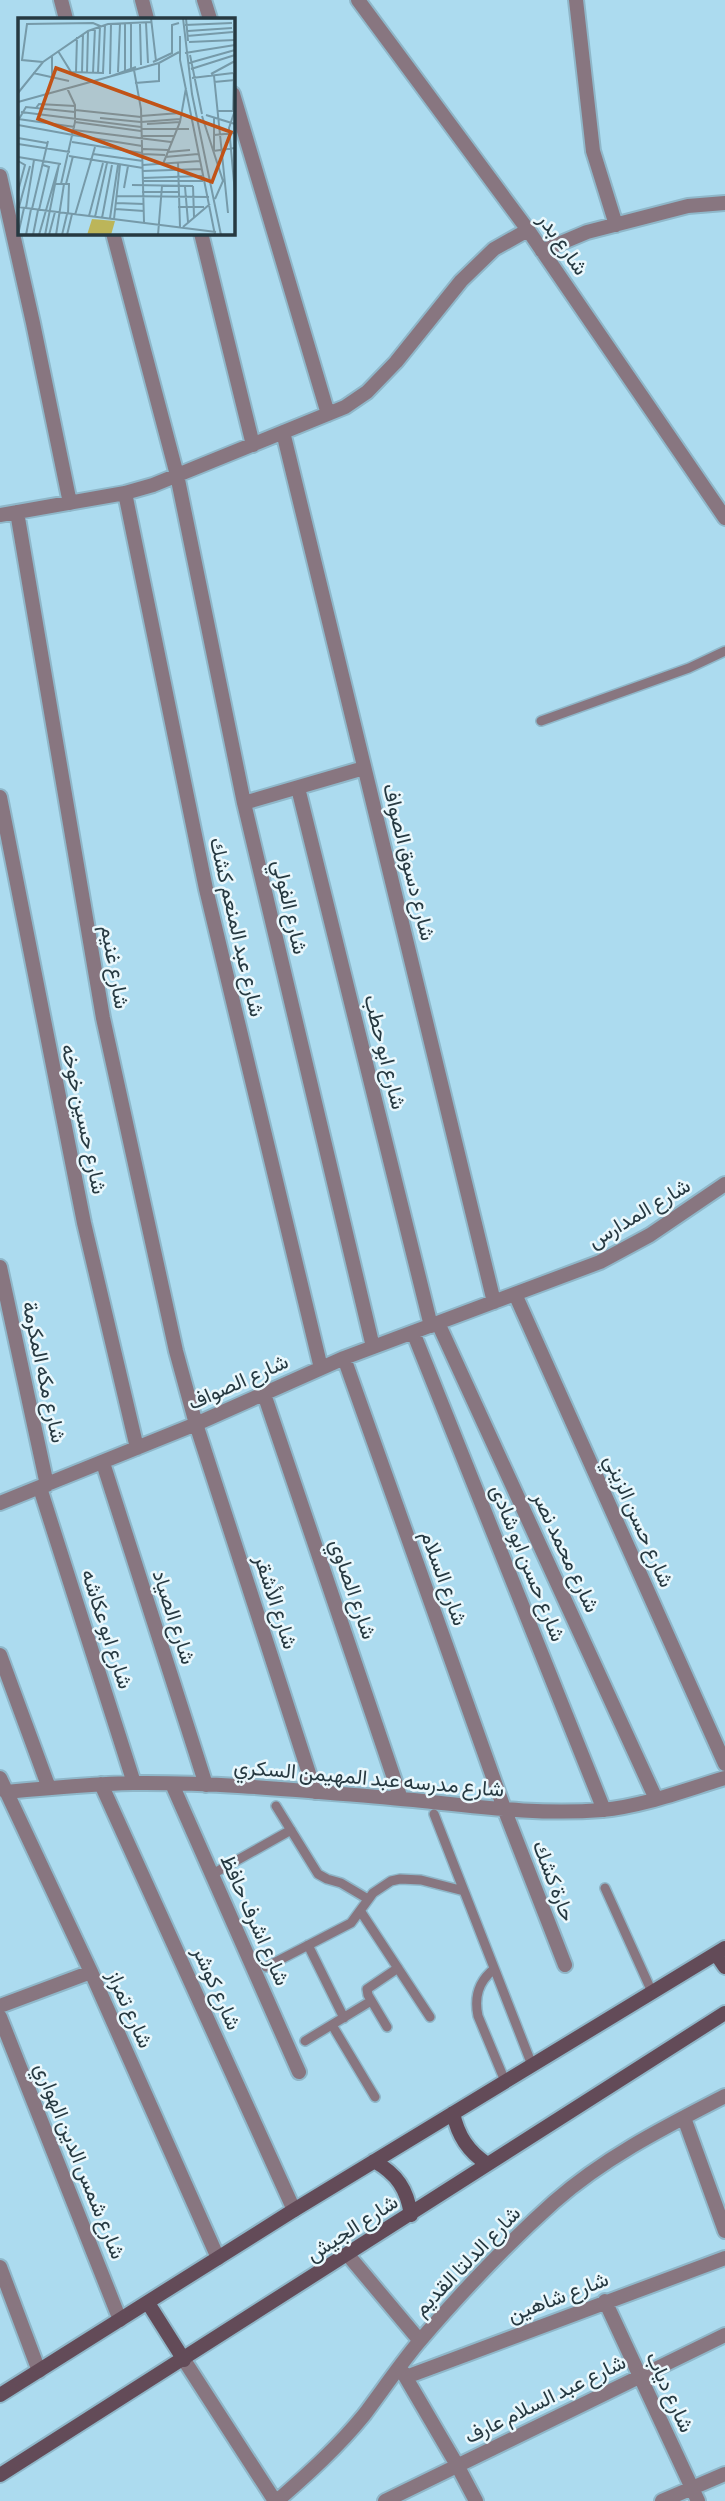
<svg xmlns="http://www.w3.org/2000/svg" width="725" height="2501" viewBox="0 0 725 2501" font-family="'Alegreya Sans',Vazirmatn,sans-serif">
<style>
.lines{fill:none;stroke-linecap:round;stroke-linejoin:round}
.service-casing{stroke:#8fb7c9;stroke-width:12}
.minor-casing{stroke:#8fb7c9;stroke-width:18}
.secondary-casing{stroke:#8fb7c9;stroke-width:18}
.service{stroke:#887680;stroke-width:9}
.minor{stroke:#887680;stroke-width:14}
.secondary{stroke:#634b58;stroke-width:14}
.labels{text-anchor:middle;stroke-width:5;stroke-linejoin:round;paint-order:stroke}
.street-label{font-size:21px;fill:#263941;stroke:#e9f7fc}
.inset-road{fill:none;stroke:#769aa9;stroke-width:2}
.view{fill:#c15317;fill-opacity:0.15;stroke:#c15317;stroke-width:3.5}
.inset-edge{fill:none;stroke:#263941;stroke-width:3.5}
</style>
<rect width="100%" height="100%" fill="#acdbef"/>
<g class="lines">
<g class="service-casing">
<path id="service" d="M541,721L689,668L725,651
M276,1806L318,1874L327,1879L341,1883L368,1899
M434,1814L532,2065
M218,1871L291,1830
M605,1888L652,1992
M361,1912L430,2017
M308,1945L344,2018
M266,1967L351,1923L373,1893L391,1881L400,1879L421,1880L464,1891
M494,1969C478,1982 474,1997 478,2016L505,2081
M332,2025L375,2097
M387,2027L368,1995L367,1989L398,1968
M305,2041L371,2001"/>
</g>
<g class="minor-casing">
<path id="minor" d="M61,0L66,19
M142,0L147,19
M204,0L210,19
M358,0L528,230L725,518
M576,0L593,151L616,225
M233,94L328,414
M0,176L33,323L70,503
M113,233L177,475L244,803L373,1347
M201,233L253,445
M542,251L587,232L688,206L725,203
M283,432L494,1302
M125,493L206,889L321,1368
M17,512L103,1018L176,1351L196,1424L315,1792
M0,515L125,493L153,485L345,407L367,392L396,362L461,281L494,249L528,230
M298,788L431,1326
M0,797L84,1223L137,1448
M244,803L364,768
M0,1267L47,1485
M515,1294L725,1764
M438,1323L656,1799
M413,1332L604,1810
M344,1358L505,1811L565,1965
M264,1394L401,1799
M103,1463L206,1785
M40,1488L134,1783
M0,1503L196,1424L344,1358L600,1262L650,1235L725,1184
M0,1655L49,1788
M0,1778L91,1972L218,2258
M101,1784L294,2210
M172,1784L299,2072
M6,1792C48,1788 90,1784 133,1783C219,1782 306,1791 391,1798C462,1804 531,1816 602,1810C644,1806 685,1790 725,1778
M0,2006L91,1972
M0,2017L120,2320
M684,2118L725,2231
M348,2255L420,2341
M0,2267L39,2371
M605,2301L698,2501
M184,2360L275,2501
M402,2371L457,2465L476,2501
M406,2377L725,2258
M277,2501C308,2474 338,2447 364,2415C382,2391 399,2366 418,2343C459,2295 507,2244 554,2202C605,2157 665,2127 725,2096
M385,2501L725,2335
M662,2501L725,2474"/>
</g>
<g class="secondary-casing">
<path id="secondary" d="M716,1954L725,1967
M453,2113C458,2136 468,2151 487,2164
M374,2161C397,2174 407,2189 411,2215
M148,2303L184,2360
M0,2395L294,2210L725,1948
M0,2475L725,2013"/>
</g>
<use href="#service" class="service"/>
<use href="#minor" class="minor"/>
<use href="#secondary" class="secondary"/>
</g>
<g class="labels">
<g class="street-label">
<text transform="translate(563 244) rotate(55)" y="7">شارع بدر</text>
<text transform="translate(409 862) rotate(76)" y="7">شارع دسوق الصواف</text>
<text transform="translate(290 907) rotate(77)" y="7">شارع الفولي</text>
<text transform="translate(237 927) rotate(77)" y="7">شارع عبد المنعم كشك</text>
<text transform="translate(115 967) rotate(80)" y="7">شارع غنيم</text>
<text transform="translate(385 1052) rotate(76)" y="7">شارع ابو حطب</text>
<text transform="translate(84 1119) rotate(78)" y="7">شارع حسين خوخه</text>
<text transform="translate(639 1213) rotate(-31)" y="7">شارع المدارس</text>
<text transform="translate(44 1372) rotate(78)" y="7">شارع مكه المكرمة</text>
<text transform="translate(238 1382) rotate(-24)" y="7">شارع الصواف</text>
<text transform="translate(639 1521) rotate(66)" y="7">شارع حسن الزيني</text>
<text transform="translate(566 1552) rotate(65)" y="7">شارع محمد نصر</text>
<text transform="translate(528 1563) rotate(68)" y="7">شارع حسن ابو شادى</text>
<text transform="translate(444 1578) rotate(70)" y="7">شارع السلام</text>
<text transform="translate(353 1589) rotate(71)" y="7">شارع الصاوي</text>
<text transform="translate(276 1602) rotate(72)" y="7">شارع الأشقر</text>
<text transform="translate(174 1617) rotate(72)" y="7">شارع الصياد</text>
<text transform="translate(107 1629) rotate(72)" y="7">شارع ابو عكاشه</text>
<text transform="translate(369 1778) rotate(5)" y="7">شارع مدرسه عبد المهيمن السكري</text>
<text transform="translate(554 1881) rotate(69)" y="7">حارة كشك</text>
<text transform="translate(255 1920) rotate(66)" y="7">شارع اشرف حافظ</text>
<text transform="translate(217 1988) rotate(66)" y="7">شارع كوشر</text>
<text transform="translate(130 2009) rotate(66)" y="7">شارع تمراز</text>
<text transform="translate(80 2161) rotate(68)" y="7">شارع شمس الدين الهواري</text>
<text transform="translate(352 2228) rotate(-33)" y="7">شارع الجيش</text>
<text transform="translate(467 2261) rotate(-46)" y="7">شارع الدلتا القديم</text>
<text transform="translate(558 2297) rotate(-21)" y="7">شارع شاهين</text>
<text transform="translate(670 2392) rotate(65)" y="7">شارع دياب</text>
<text transform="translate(545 2399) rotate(-26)" y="7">شارع عبد السلام عارف</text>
</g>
</g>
<g transform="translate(18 18)">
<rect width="217" height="217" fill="#acdbef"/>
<path d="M74,201L97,203L93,217H69Z" fill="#bcb559"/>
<path class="inset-road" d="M133,0L138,43M165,0L174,76L203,217M168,0L170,23M128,5L130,45M122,6L123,47M167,7L214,5M170,13L214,10M162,18V42L197,217M169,18L215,14M171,24L217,22M40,33L53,54L85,55L87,7M167,35L217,27M172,37L184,96M25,44L4,42L9,6L75,5L82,8L80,55M135,44L154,35V7L161,5M171,45L217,32M113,50V6M173,51L217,37M116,52L123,91L126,204M107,53V6M58,54L59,19M64,54L65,16M100,54L102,6M15,55L51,63M69,55L70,13M75,55L77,10M92,56L93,6M193,56L217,43M196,58L210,195M91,59L118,49M34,60V38M174,60L215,55M196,64L217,62M117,65L141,63V45M0,75L25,44L70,13L90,6L134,4M0,84L141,45L161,34M18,90L21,86L57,88M57,92L123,99M217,92L211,110L217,175M200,93H215L216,55M3,94L123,109M188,97L217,106M123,98L162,95M184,98L205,163L197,181M82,100L123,104M0,101L57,109M1,101L8,89L57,94M57,104L123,113M123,104L162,101M129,106L162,104M0,107L55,117M123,111H171M56,112L153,124M55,117L124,128M196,117L217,115M124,118H156M0,120L29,125M54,124L124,135M0,126L52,134M125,131L150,132M195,133L217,130M196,133V99M150,134L172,132M75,136L125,143M125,136L147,137M51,138L125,150M0,139L43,146M147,139L180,136M0,143L7,147L0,173M160,144L162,209M145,146L162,104L168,70M125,147L182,143M125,153L183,151M124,160L184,158M124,163H185M36,166H51L50,196M43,166L57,104V87L49,70M48,166L55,138M114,167L175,168M175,168L176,199M167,169L170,204M106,170L110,148M124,174H160M99,178L191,179M98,185L126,186M0,189L198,214M1,189L12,148M160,189H186M8,190L16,142M14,191L30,123M97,191L126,193M21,192L31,149L25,147M57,197L77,129M71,198L85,145M77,199L89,145M84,200L94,147M92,200L100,147M96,201L102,147M165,209L192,186M0,217L6,190M8,217L13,191M15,217L20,192M21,217L40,150M27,217L41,146M31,217L37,194M38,217L46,166M44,217L49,196M49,217L54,196M140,217L144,168"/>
<path class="view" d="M38,50L213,114L194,164L20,101Z"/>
<rect width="217" height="217" class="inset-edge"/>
</g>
</svg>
